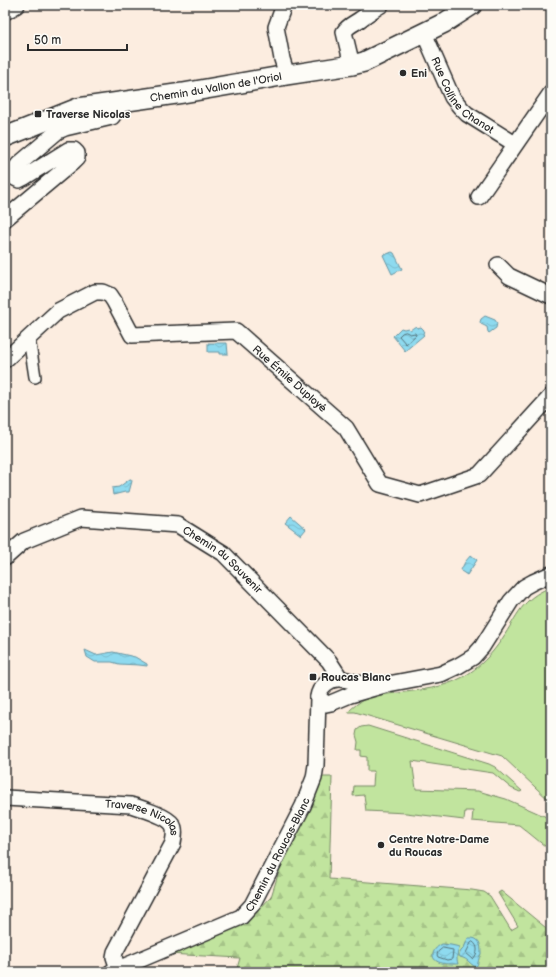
<svg xmlns="http://www.w3.org/2000/svg" width="556" height="977" viewBox="0 0 556 977" font-family="'Balsamiq Sans',sans-serif">
<style>
.green{fill:#c1e49e;stroke:#768864}
.forest{fill:url(#forest-firs);stroke:#768864}
.water{fill:url(#water-waves);stroke:#6694a1}
.lines{fill:none;stroke-linecap:round;stroke-linejoin:round}
.shore{stroke:#537179;stroke-width:1}
.pedestrian-casing{stroke:#2b2b2b;stroke-width:14}
.minor-casing{stroke:#2b2b2b;stroke-width:18}
.tertiary-casing{stroke:#2b2b2b;stroke-width:22}
.pedestrian{stroke:#fdfcf7;stroke-width:11}
.minor{stroke:#fdfcf7;stroke-width:15}
.tertiary{stroke:#fdfcf7;stroke-width:19}
.poi-dot{fill:#2b2b2b;stroke:#fdfcf7;stroke-width:1.5}
.labels{text-anchor:middle;stroke-width:3;stroke-linejoin:round;paint-order:stroke}
.poi-label{font-size:11px;font-weight:bold;fill:#2b2b2b;stroke:#fdfcf7;text-anchor:start}
.street-label{font-size:11px;fill:#2b2b2b;stroke:#fdfcf7}
</style>
<defs>
<pattern id="forest-firs" width="22" height="20" patternUnits="userSpaceOnUse"><rect width="22" height="20" fill="#c1e49e"/><path d="M5 1l3.5 6h-7zM16 11l3.5 6h-7z" fill="#a6c488"/></pattern>
<pattern id="water-waves" width="16" height="10" patternUnits="userSpaceOnUse"><rect width="16" height="10" fill="#8edaef"/><path d="M0 5q4-4 8 0t8 0" fill="none" stroke="#7bbbcd"/></pattern>
</defs>
<rect width="100%" height="100%" fill="#fcede0"/>
<filter id="ink" filterUnits="userSpaceOnUse"><feTurbulence type="fractalNoise" baseFrequency=".025" numOctaves="2"/><feDisplacementMap in="SourceGraphic" scale="8" xChannelSelector="R" yChannelSelector="G"/><feConvolveMatrix kernelMatrix="1 2 1 2 8 2 1 2 1" color-interpolation-filters="sRGB"/></filter>
<g filter="url(#ink)">
<path class="green" d="M551,587V802L502,756L355,712H348C353,707 359,702 365,699C375,695 387,694 398,693C421,690 443,688 463,677C479,668 492,654 502,639C518,615 521,599 551,587Z
M368,726L489,764L495,767L522,791L520,792L511,788L493,773L412,761L416,789L478,791L506,799L551,819V851L519,825L472,821L473,811H465L464,820L406,813L366,811L364,795L353,796L354,786H373L374,771H367V757L361,756V750H357L358,742L356,735L357,730L361,727Z"/>
<path class="forest" d="M321,777H332L329,879L472,890L484,892L490,896L511,930L518,926L498,893L501,891L551,932V972H236L240,958L168,954L235,927L255,914L271,897L287,846L311,808Z"/>
<path class="water" d="M392,252L394,253L402,269L392,274L383,255L385,253L387,254Z
M485,316L495,320L497,323L496,328L489,333L488,332L487,327L481,324L480,322L481,319Z
M416,326L417,328L421,327L424,330L423,334L424,335L405,351L393,336L401,328L404,329L408,328L410,330Z
M208,343H227L228,354H220V352H208Z
M130,479H131L132,481L129,492H125L113,495L112,488L119,487Z
M291,516L306,529L301,535L285,523Z
M471,555L477,560L467,575L461,571V570L465,562Z
M85,650L96,655L113,652L135,657L147,664V666L139,665L119,664L112,662H95L87,657Z
M468,938C480,937 481,944 481,954C478,958 479,963 476,967C469,964 469,959 460,957L459,955L461,951L464,948Z
M442,944L451,945L460,947C457,953 456,957 458,964C451,964 432,965 433,954C434,949 438,946 442,944Z"/>
<g class="lines">
<path class="shore" d="M406,332L410,334L415,333L416,335L406,344L399,336L402,333Z
M473,942C479,946 478,954 473,959L466,953L471,943Z
M443,948L453,950L452,959L447,960L438,957L437,955L438,952Z"/>
<g class="pedestrian-casing">
<path id="pedestrian" d="M29,338L35,377"/>
</g>
<g class="minor-casing">
<g id="minor">
<path d="M284,5L276,27L282,59L287,75"/>
<path d="M5,12L17,5"/>
<path id="s1" d="M424,33L452,97L461,108L467,114L515,144"/>
<path d="M352,65L344,32C348,25 356,23 362,18C369,13 374,9 381,5"/>
<path d="M479,197L551,93"/>
<path d="M5,219L73,162L77,158V153L74,150H68L25,177L19,180L15,178L13,175L15,169L19,164L58,131L65,128L112,117L123,101"/>
<path d="M498,265L509,276L551,296"/>
<path id="s2" d="M5,360L58,311L95,292H103L110,295L114,301L132,335L236,331L346,428L380,484L420,495L479,475L551,396"/>
<path id="s3" d="M5,558L24,541L81,518L178,525L223,553L329,661L340,678"/>
<path d="M388,684C380,684 371,685 362,684C355,683 348,679 340,679C330,678 319,687 318,697L326,704L331,703L350,695L388,684L441,674L458,666L473,657L482,647L511,601L524,587L533,582L551,574"/>
<path id="s4" d="M5,798L131,805C140,808 167,816 172,824C176,829 174,837 173,843L115,952L114,957L118,969"/>
<path id="s5" d="M111,972L241,917L252,905L303,806L314,778L316,765L318,697"/>
</g>
</g>
<g class="tertiary-casing">
<g id="tertiary">
<path id="s6" d="M5,137L78,108L183,93L287,75L352,65L364,62L444,23L472,5"/>
</g>
</g>
<use href="#pedestrian" class="pedestrian"/>
<use href="#minor" class="minor"/>
<use href="#tertiary" class="tertiary"/>
</g>
</g>
<g class="poi-dot">
<circle cx="403" cy="73" r="4"/>
<rect x="34" y="110" width="8" height="8" rx="2"/>
<rect x="309" y="673" width="8" height="8" rx="2"/>
<circle cx="381" cy="845" r="4"/>
</g>
<g class="labels">
<g class="poi-label">
<text x="411" y="77">Eni</text>
<text x="46" y="118">Traverse Nicolas</text>
<text x="321" y="681">Roucas Blanc</text>
<text x="389" y="843">Centre Notre-Dame<tspan x="389" dy="13">du Roucas</tspan></text>
</g>
<g class="street-label">
<text dy="4" stroke="none"><textPath href="#s6" startOffset="218">Chemin du Vallon de l'Oriol</textPath></text>
<text dy="4" stroke="none"><textPath href="#s1" startOffset="75">Rue Colline Chanot</textPath></text>
<text dy="4" stroke="none"><textPath href="#s2" startOffset="351">Rue Émile Duployé</textPath></text>
<text dy="4" stroke="none"><textPath href="#s3" startOffset="241">Chemin du Souvenir</textPath></text>
<text dy="4" stroke="none"><textPath href="#s4" startOffset="142">Traverse Nicolas</textPath></text>
<text dy="4" stroke="none"><textPath href="#s5" startOffset="214">Chemin du Roucas-Blanc</textPath></text>
</g>
</g>
<rect width="556" height="977" fill="none" stroke="#fdfcf7" stroke-width="20"/>
<rect x="10" y="10" width="536" height="957" fill="none" stroke="#2b2b2b" stroke-width="1.5" filter="url(#ink)"/>
<path d="M28 44v6h99v-6" fill="none" stroke="#2b2b2b" stroke-width="2"/>
<text x="34" y="44" font-size="12" fill="#2b2b2b" stroke="#fdfcf7" stroke-width="3" paint-order="stroke">50 m</text>
</svg>
